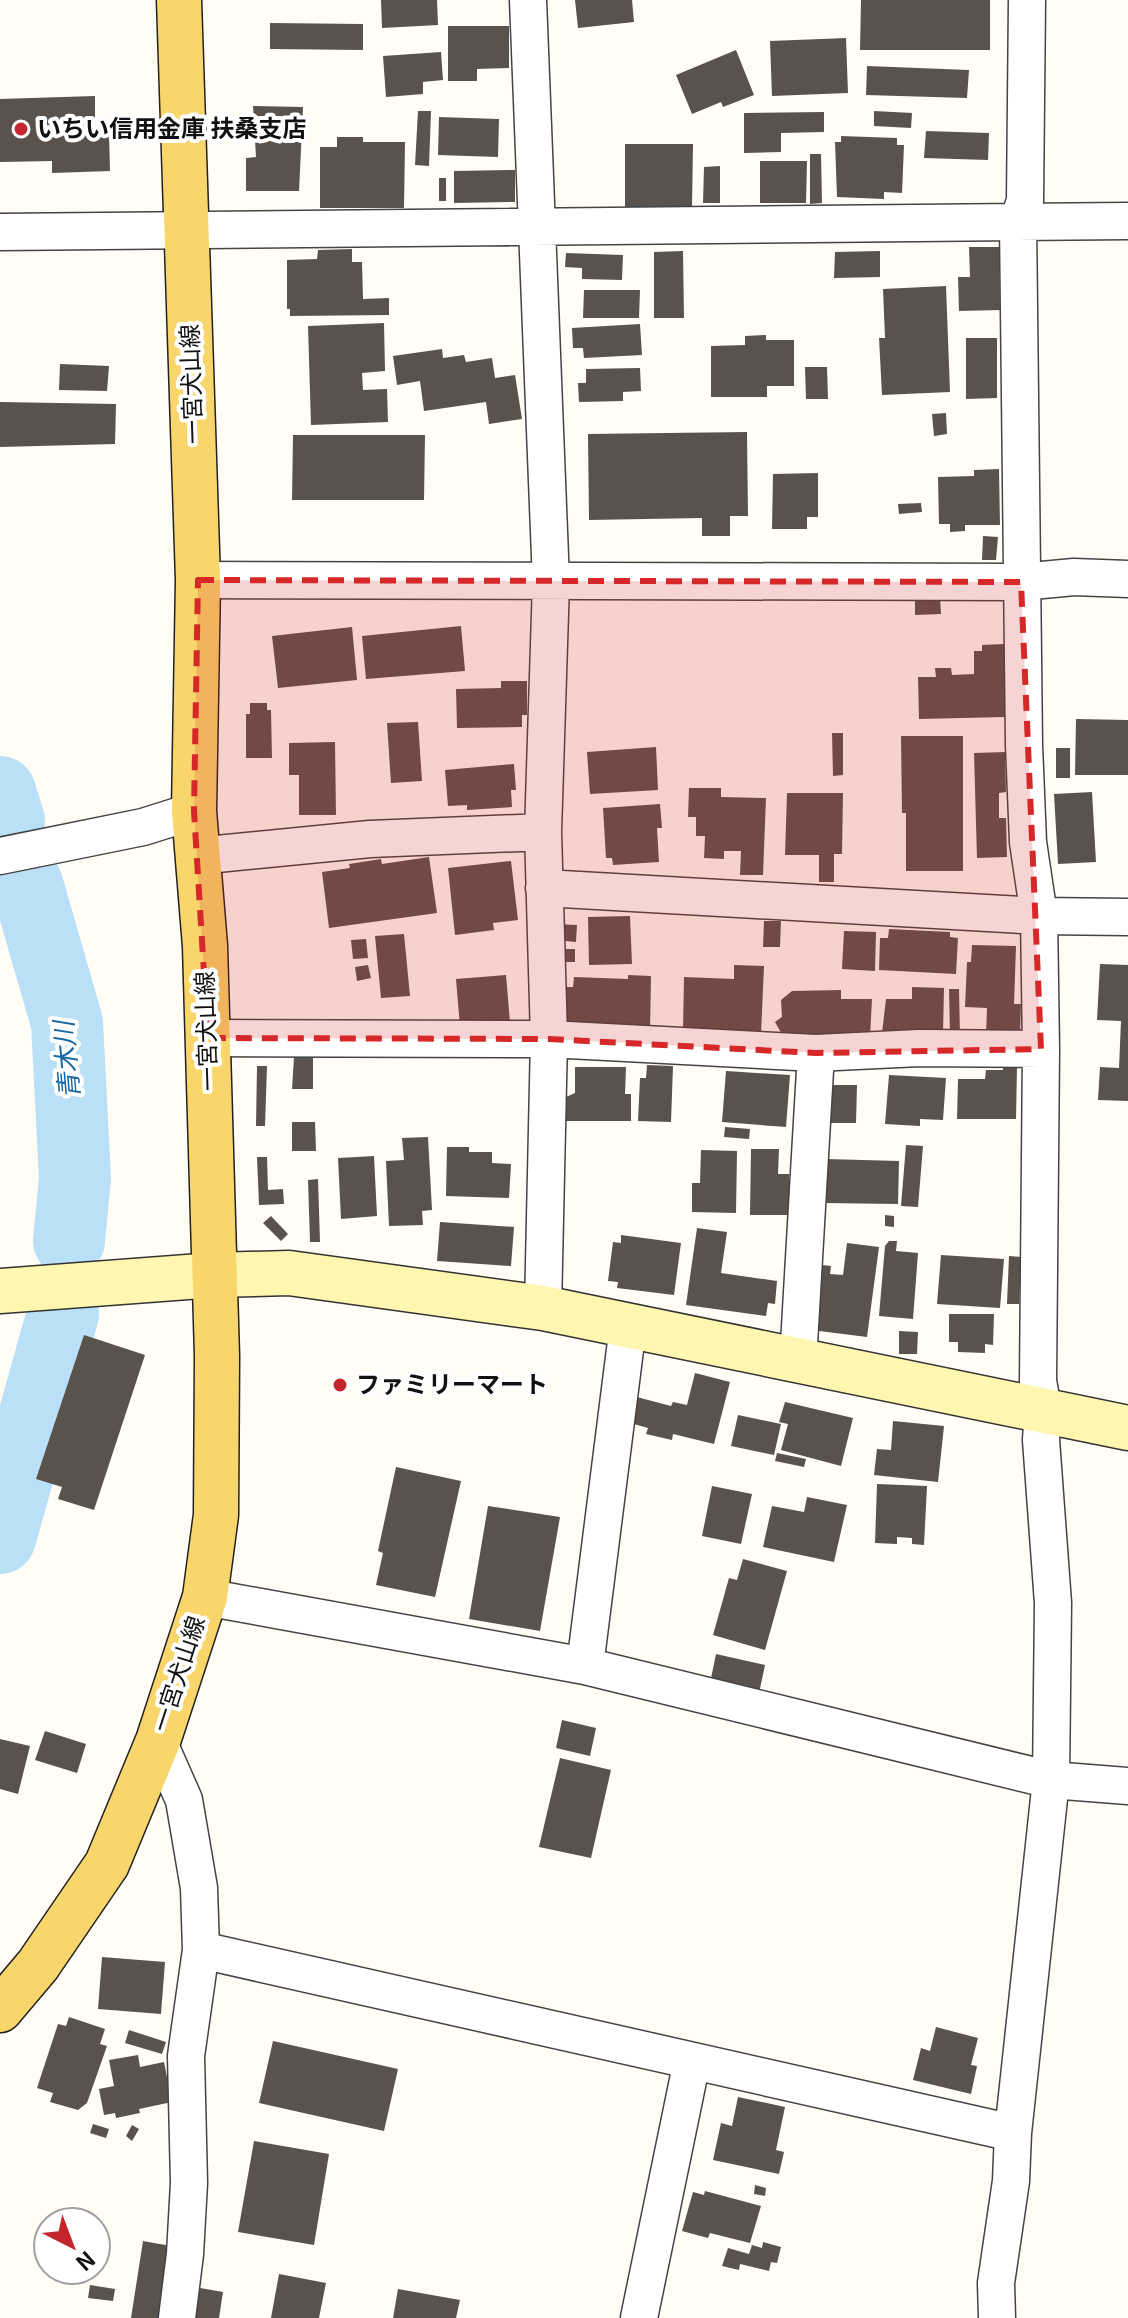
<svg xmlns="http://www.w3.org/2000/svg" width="1128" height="2318" viewBox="0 0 1128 2318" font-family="Georgia,'Noto Sans JP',serif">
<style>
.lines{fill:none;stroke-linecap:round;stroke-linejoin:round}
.river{stroke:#b9e0f7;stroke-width:72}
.building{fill:#5a524d}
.street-casing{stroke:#444;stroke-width:39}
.secondary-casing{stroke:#333;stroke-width:47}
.primary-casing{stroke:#222;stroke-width:47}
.street{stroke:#fff;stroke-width:36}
.secondary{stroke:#fff6b0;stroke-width:44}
.primary{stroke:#f9d66b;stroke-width:44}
.marked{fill:#d62828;fill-opacity:0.2;stroke:#d62828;stroke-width:6;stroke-dasharray:16 10;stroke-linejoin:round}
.poi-dot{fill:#c4262e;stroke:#fff;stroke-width:3}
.labels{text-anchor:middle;stroke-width:8;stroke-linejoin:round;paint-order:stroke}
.poi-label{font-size:24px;font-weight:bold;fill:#111;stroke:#fff;text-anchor:start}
.street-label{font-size:24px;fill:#111;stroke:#fff}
.water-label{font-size:26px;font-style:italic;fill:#1768a6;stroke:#fff}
</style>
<rect width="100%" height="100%" fill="#fffdf5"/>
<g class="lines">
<path class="river" d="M0,792L9,821
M27,884L67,1023L75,1178L69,1241
M0,1538L63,1314"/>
</g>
<path class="building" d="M381,0H437L438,25L382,28Z
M575,0H632L634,22L578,28Z
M861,0H990V50H860Z
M270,23L363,24V50L270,49Z
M448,26H509V68L477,69V81H448Z
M846,38L848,93L772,96L770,41Z
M736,50L754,95L723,107L721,102L692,114L676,75Z
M441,52L443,80L423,82V94L386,97L383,56Z
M867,66L969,70L967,98L866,95Z
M95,96V133H109L110,171L52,173V161L0,162V99Z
M253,106L303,107L299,191H246V158L256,157Z
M418,111H431L429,166L415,165Z
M874,111L912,113L911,128L874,126Z
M824,112V132L781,133V152L744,153V113Z
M439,117L499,119L498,157L438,155Z
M926,131L989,133L988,160L924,158Z
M841,136L897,138V145H904L902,193L884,192V199L837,197L835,142H841Z
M337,137H363V142H405L404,208H320V147H337Z
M625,144H693L692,208H625Z
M810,154H821L822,203L810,204Z
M760,161H807L806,203H760Z
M720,166V203H703L704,167Z
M515,170V202L454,203V171Z
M439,178H446V201H439Z
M969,247H999L1000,310L959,311L958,277H970Z
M352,249V262H362L363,299L389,298V315L290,316V309H287V260L317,259L318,250Z
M683,251L684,318H654V252Z
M880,251V277L834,278L835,252Z
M566,253L623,255L622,280L582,279V268L565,267Z
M946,286L950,392L882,395L879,338H885L883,289Z
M584,290H640L639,318H583Z
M384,323L385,371L362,373L363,390L387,389L388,422L311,425L308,326Z
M640,324L642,355L584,358L583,348H573L572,328Z
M766,335V340H794V386H767V397H711V346L745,345V336Z
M966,338H997V398L966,399Z
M442,349L443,358L464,355L466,362L492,358L495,378L515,375L522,419L489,424L486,402L424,411L420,381L397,385L393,356Z
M60,364L109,366L107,391L59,390Z
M805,367H827L828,399H806Z
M640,368L641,391L623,392V401L579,402L578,383H586V369Z
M0,402L116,404L115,444L0,447Z
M946,413L947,434L934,436L932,414Z
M747,432L748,516H730V536H702V518L589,520L588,434Z
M293,435H425L424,500H292Z
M999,469L1000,525H965V531L950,532V524H939L938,477L974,476V470Z
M818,473V517H807V529H772L773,474Z
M921,503L922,512L899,514L898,504Z
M983,536L998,537L996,560H982Z
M940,597L941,614L915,615V599Z
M461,626L465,671L366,679L362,636Z
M352,627L357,680L278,688L272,636Z
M1004,644L1006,717L919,719L918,677H936L935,668H951L952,675L974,674V651H982V645Z
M501,681H527V715H522V727L457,728L456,689L501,688Z
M250,703H267V710H271L272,758H246V714H250Z
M1076,719L1128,720V775H1075Z
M418,722L422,781L391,783L387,723Z
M832,733H843V775L833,776Z
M901,736H963V871H906V813H902Z
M335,742L336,815H299V775H289V743Z
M656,747L658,790L590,794L587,752Z
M1056,748H1070V778H1056Z
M1005,752L1006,792L999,793V818H1006L1007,857L977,858L974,753Z
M514,764L516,790H511L512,807L467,810V805L448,806L445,770Z
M689,788H721V797L766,798L763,875H740L741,851H724V859L704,858L705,836H696V817H688Z
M1092,792L1096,862L1058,864L1054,794Z
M787,793H843L842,854H834V882H819V855H785Z
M660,804L662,828H657L659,862L613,865L612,858H606L603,808Z
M429,857L437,913L329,928L322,872L350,868L349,864L381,859L382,864Z
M511,861L518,920L493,923L494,930L455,935L448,868Z
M630,916L632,964L589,965L588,917Z
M764,921H781L780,947H763Z
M555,924L577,925L576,942L554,940Z
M889,929L950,932V937L958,938L956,974L879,970L880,938H888Z
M844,931L876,932L875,971L842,969Z
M404,934L410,996L381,998L375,936Z
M366,939L368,958L353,959L351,940Z
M972,945L1016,946L1014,1004H1021L1020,1036L986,1034L987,1008L965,1007L967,962H971Z
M551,949H575V962H552Z
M1100,964L1128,965V1101L1098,1100L1100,1067L1119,1068L1121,1021L1097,1020Z
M368,965L371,978L357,981L355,967Z
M734,965L764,966L761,1034L683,1031L684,977L734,979Z
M506,975L510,1022L460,1027L456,979Z
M628,975L651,976L650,1031L555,1028L556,987H573L574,977L628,979Z
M912,987L944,988L943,1034L882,1033L886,999H912Z
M949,989H959L960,1036H950Z
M841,990V999H872L870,1037L783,1036L775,1022L782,1017L781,1000L792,991Z
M294,1057H313V1089H292Z
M647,1065L673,1066L671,1122L638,1121L640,1078H646Z
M257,1066H267L265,1126H256Z
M1003,1066H1017L1016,1119H957L958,1079H985L986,1070H1003Z
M575,1067H626L625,1094H631V1121H555V1106H566V1097L575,1093Z
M726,1071L790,1075L786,1127L722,1122Z
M889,1075L946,1078L943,1120L920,1119V1126L885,1124Z
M826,1085H857L856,1123H826Z
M292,1122H315L316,1151H292Z
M725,1127L750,1129L749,1139L724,1137Z
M428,1137L432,1210L422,1211L423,1225L389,1226L386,1161L404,1160L402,1138Z
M906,1145L923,1146L918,1207L901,1206Z
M447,1147H469V1152H492V1163L511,1164L509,1198L446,1196Z
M751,1149H779L778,1174H789V1215H750Z
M701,1150L737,1151L736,1213L692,1212V1183H700Z
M374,1156L377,1216L341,1219L338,1158Z
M257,1157H267L268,1190L283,1189L284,1204L259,1205Z
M826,1159L899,1161L898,1204L824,1203Z
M318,1179L320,1242H310L308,1180Z
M885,1215L894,1216V1227L885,1226Z
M271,1216L288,1234L281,1241L263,1223Z
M440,1222L514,1227L511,1266L437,1261Z
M697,1228L727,1232L721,1273L777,1281L775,1304L768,1303L766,1316L686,1305Z
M621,1235L681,1243L674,1295L617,1288L618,1282L608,1281L613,1242L621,1243Z
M889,1241H897L896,1251L918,1253L913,1319L879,1316L885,1246Z
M847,1243L879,1247L867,1337L811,1330L814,1264L831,1266L830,1274L843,1275Z
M941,1255L1004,1259L1000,1308L937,1304Z
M1009,1256L1021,1257L1019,1304H1007Z
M949,1314H994L993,1345L985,1344V1353L958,1352V1342H949Z
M899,1331L918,1332L917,1354H899Z
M84,1335L145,1355L94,1510L58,1499L62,1487L36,1479Z
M695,1373L730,1382L714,1444L673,1434L672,1440L646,1434L648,1428L627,1422L633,1396L671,1406L673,1402L687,1405Z
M785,1402L853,1418L841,1466L781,1450L788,1424L779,1422Z
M738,1415L781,1424L774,1455L731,1446Z
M893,1421L944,1426L938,1482L874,1475L877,1449L891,1450Z
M777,1453L806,1459L804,1467L775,1461Z
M396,1467L461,1481L435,1597L376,1585L383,1553L378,1551Z
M877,1484L927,1486L924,1545L912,1544V1538L897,1537V1544L875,1543Z
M712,1486L752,1494L741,1544L702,1536Z
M807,1497L847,1505L834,1562L763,1547L772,1506L804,1512Z
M488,1506L560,1517L540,1631L469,1619Z
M743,1559L787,1571L765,1650L713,1635L729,1578L737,1580Z
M716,1654L765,1665L758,1698L709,1688Z
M562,1720L596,1728L590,1756L556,1748Z
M45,1731L86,1744L77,1773L35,1760Z
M0,1739L30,1746L18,1794L0,1789Z
M560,1758L611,1770L591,1858L539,1847Z
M102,1957L165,1962L161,2014L98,2009Z
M69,2017L105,2029L100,2044L107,2046L87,2103L78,2110L50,2102L53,2093L37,2088L58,2024L66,2026Z
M936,2027L978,2038L971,2065L977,2066L971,2094L913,2080L921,2048L930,2051Z
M129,2030L166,2042L162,2054L125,2043Z
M273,2041L398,2069L384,2131L259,2103Z
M138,2055L140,2067L164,2062L172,2102L139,2109L140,2113L116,2118L115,2113L104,2115L99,2089L114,2086L109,2060Z
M738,2097L785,2107L776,2150L784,2152L779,2174L713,2160L721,2123L732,2126Z
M93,2124L109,2129L106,2138L90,2133Z
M132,2125L139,2129L132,2141L126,2136Z
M254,2141L329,2154L314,2245L238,2232Z
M755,2185L766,2188L765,2196L754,2194Z
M705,2191L761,2206L750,2243L710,2233L708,2238L682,2231L693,2192L704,2195Z
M143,2241L171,2246L160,2318H131Z
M763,2242L781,2247L777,2263L771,2262L769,2271L740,2264L739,2270L722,2266L728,2248L749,2254L752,2245L762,2248Z
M279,2274L326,2283L319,2318H271Z
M90,2285L115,2289L113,2301L88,2298Z
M200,2288L223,2292L219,2318H195Z
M398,2289L460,2300L456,2318H393Z"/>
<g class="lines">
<g class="street-casing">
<path id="street" d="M528,0L551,582L543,832L549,1039L543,1308
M0,232L1128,221
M198,580L1021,582L1074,577L1128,579
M0,856L143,827L194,811
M197,856L370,839L543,832
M544,888L1039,916L1128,917
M208,1038L549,1039L816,1053L919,1048L1041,1049
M798,1361L816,1053
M205,1597L585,1666L1051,1780L1128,1786
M585,1666L628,1326
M158,1741L184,1800L199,1888L201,1950L186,2056L189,2183L185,2254L177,2318
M201,1950L1013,2133
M639,2318L692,2061
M997,2318L996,2283L1011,2181L1013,2133L1051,1780L1053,1603L1041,1440L1043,1409L1038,1381L1041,1049L1039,916L1028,842L1024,745L1018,221L1025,201L1027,0"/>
</g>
<g class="secondary-casing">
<path id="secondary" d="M0,1291L214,1275L289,1273L543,1308L1128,1428"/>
</g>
<g class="primary-casing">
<path id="primary" d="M0,2010L38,1965L107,1864L158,1741L205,1597L216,1515L217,1356L205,946L194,811L198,580L179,0"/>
</g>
<use href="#street" class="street"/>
<use href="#secondary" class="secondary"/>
<use href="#primary" class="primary"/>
</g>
<path class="marked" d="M198,580L1021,582L1041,1049L816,1053L549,1039L208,1038L194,811Z"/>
<g class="poi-dot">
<circle cx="21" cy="129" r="8"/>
<circle cx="340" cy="1385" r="8"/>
</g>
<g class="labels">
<g class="poi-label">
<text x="37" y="137">いちい信用金庫 扶桑支店</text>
<text x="356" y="1393">ファミリーマート</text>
</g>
<g class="street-label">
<text transform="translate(192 384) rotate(-92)" y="8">一宮犬山線</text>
<text transform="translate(207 1031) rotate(-92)" y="8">一宮犬山線</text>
<text transform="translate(179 1674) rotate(-72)" y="8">一宮犬山線</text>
</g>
<g class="water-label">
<text transform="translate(67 1060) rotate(-95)" y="9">青木川</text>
</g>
</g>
<g transform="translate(72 2246) rotate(138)"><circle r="38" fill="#ffffff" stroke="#a0a0a0" stroke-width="2"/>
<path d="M0-6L14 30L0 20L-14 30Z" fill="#c4262e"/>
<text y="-12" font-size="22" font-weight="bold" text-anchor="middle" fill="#111111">N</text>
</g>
</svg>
